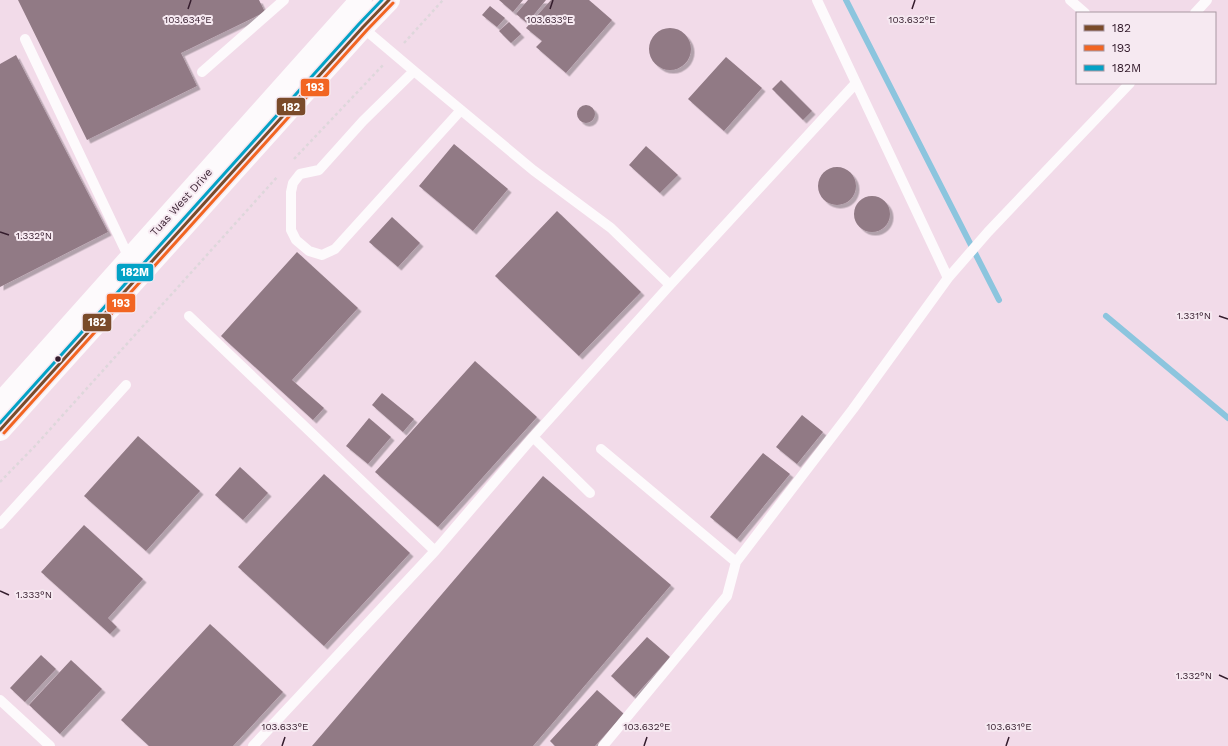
<svg xmlns="http://www.w3.org/2000/svg" width="1228" height="746" viewBox="0 0 1228 746" font-family="'Work Sans',sans-serif">
<style>
.lines{fill:none;stroke-linecap:round;stroke-linejoin:round}
.stream{stroke:#8cc5de;stroke-width:6}
.building{fill:#917a85;filter:url(#shadow)}
.path{stroke:#ded7db;stroke-width:2.5;stroke-dasharray:3 3;stroke-linecap:butt}
.lane{stroke:#fdfafc;stroke-width:10}
.secondary{stroke:#fdfafc;stroke-width:22}
.bus-1-casing{stroke:#f6e9f1;stroke-width:6}
.bus-2-casing{stroke:#f6e9f1;stroke-width:6}
.bus-3-casing{stroke:#f6e9f1;stroke-width:6}
.bus-1{stroke:#7a4b2a;stroke-width:3}
.bus-2{stroke:#f26522;stroke-width:3}
.bus-3{stroke:#03a2c6;stroke-width:3}
.ticks{fill:none;stroke:#341c2c;stroke-width:1.5}
.bus-dot{fill:#341c2c;stroke:#f6e9f1;stroke-width:1.5}
.labels{text-anchor:middle;stroke-width:4;stroke-linejoin:round;paint-order:stroke}
.street-label{font-size:11px;fill:#341c2c;stroke:#f6e9f1}
.ticks-label{font-size:10px;text-anchor:middle;fill:#341c2c;stroke:#f6e9f1;stroke-width:4;stroke-linejoin:round;paint-order:stroke}
.line-badge{stroke:#f6e9f1;stroke-width:1.5}
.badge-label{font-size:11px;text-anchor:middle;font-weight:bold;fill:#fff}
</style>
<defs>
<filter id="shadow"><feDropShadow dx="3.5" dy="3.5" stdDeviation="0" flood-color="#0004"/></filter>
</defs>
<rect width="100%" height="100%" fill="#f2dbe9"/>
<g class="lines">
<path class="stream" d="M846,0L999,300
M1106,316L1228,418"/>
</g>
<path class="building" d="M18,0H259L265,12L181,53L197,86L87,140Z
M499,0H523L513,12Z
M528,0H546L527,23L516,14Z
M551,0H589L612,20L566,73L536,47L542,41L526,28Z
M490,6L505,18L497,27L482,15Z
M509,22L521,34L511,43L499,31Z
M649 49a21 21 0 1 1 42 0a21 21 0 1 1-42 0Z
M16,55L108,232L0,287V64Z
M726,57L762,88L724,131L688,99Z
M781,80L812,111L803,120L772,89Z
M577 114a9 9 0 1 1 18 0a9 9 0 1 1-18 0Z
M454,144L508,189L473,231L419,186Z
M646,146L678,175L660,193L629,165Z
M818 186a19 19 0 1 1 38 0a19 19 0 1 1-38 0Z
M854 214a18 18 0 1 1 36 0a18 18 0 1 1-36 0Z
M557,211L641,292L579,356L495,276Z
M392,217L420,243L398,267L369,242Z
M297,252L358,308L292,380L324,408L313,420L221,336Z
M475,361L537,417L438,527L375,472Z
M382,393L414,419L403,432L372,405Z
M802,415L823,432L797,464L776,447Z
M369,418L391,437L368,464L346,446Z
M138,436L200,491L146,551L84,496Z
M763,453L790,474L737,539L710,517Z
M240,467L268,493L243,520L215,495Z
M324,474L410,553L324,646L238,567Z
M543,476L671,585L533,746H312Z
M84,525L143,579L108,618L117,627L110,634L41,572Z
M210,624L283,692L233,746H149L121,720Z
M647,637L670,657L634,697L611,676Z
M41,655L56,669L25,702L10,688Z
M71,660L102,689L60,734L29,705Z
M597,690L624,714L595,746H555L550,741Z"/>
<g class="lines">
<path class="path" d="M404,43L443,0
M294,159L384,64
M0,482L35,446L278,176"/>
<path class="lane" d="M817,0L948,278
M1070,0L1085,13
M1195,13L1207,0
M362,27L414,71L533,170L611,228L670,285
M25,39L130,260
M414,71L363,121L319,170L300,174L293,183L291,192V230L296,240L309,251L322,255L335,249L461,110
M202,72L284,0
M189,316L435,551
M533,437L590,493
M601,449L736,562
M0,524L126,385
M0,700L50,746
M253,746L435,551L533,437L670,285L856,83
M603,746L727,596L736,562L853,409L948,278L988,232L1130,83"/>
<path class="secondary" d="M0,404L361,0
M0,430L363,27L389,0"/>
<g class="bus-1-casing">
<path id="bus-1" d="M0,430L363,27L389,0"/>
</g>
<g class="bus-2-casing">
<path id="bus-2" d="M4,433L367,30L393,3"/>
</g>
<g class="bus-3-casing">
<path id="bus-3" d="M0,423L359,24L382,0"/>
</g>
<use href="#bus-1" class="bus-1"/>
<use href="#bus-2" class="bus-2"/>
<use href="#bus-3" class="bus-3"/>
</g>
<path class="ticks" d="M188,9L191,0M550,9L553,0M912,9L915,0M0,232L9,235M1219,316L1228,319M0,591L9,595M1219,675L1228,679M282,746L285,737M644,746L647,737M1006,746L1009,737"/>
<circle class="bus-dot" cx="58" cy="359" r="3.5"/>
<g class="labels">
<g class="street-label">
<text transform="translate(181 202) rotate(-48)" y="4">Tuas West Drive</text>
</g>
</g>
<g class="ticks-label">
<text x="188" y="23">103.634°E</text>
<text x="550" y="23">103.633°E</text>
<text x="912" y="23">103.632°E</text>
<text x="34" y="239">1.332°N</text>
<text x="1194" y="319">1.331°N</text>
<text x="34" y="598">1.333°N</text>
<text x="1194" y="679">1.332°N</text>
<text x="285" y="730">103.633°E</text>
<text x="647" y="730">103.632°E</text>
<text x="1009" y="730">103.631°E</text>
</g>
<g class="line-badge">
<rect x="300" y="78" width="30" height="19" rx="4" fill="#f26522"/>
<rect x="276" y="97" width="30" height="19" rx="4" fill="#7a4b2a"/>
<rect x="116" y="263" width="38" height="19" rx="4" fill="#03a2c6"/>
<rect x="106" y="293" width="30" height="20" rx="4" fill="#f26522"/>
<rect x="82" y="313" width="30" height="19" rx="4" fill="#7a4b2a"/>
</g>
<g class="badge-label">
<text x="315" y="91">193</text>
<text x="291" y="111">182</text>
<text x="135" y="276">182M</text>
<text x="121" y="307">193</text>
<text x="97" y="326">182</text>
</g>
<rect x="1076" y="12" width="140" height="72" fill="#f6e9f1" stroke="#a897a2"/>
<rect x="1084" y="25" width="20" height="6" fill="#7a4b2a" stroke="#a897a2"/>
<text x="1112" y="32" font-size="12" fill="#341c2c">182</text>
<rect x="1084" y="45" width="20" height="6" fill="#f26522" stroke="#a897a2"/>
<text x="1112" y="52" font-size="12" fill="#341c2c">193</text>
<rect x="1084" y="65" width="20" height="6" fill="#03a2c6" stroke="#a897a2"/>
<text x="1112" y="72" font-size="12" fill="#341c2c">182M</text>
</svg>
